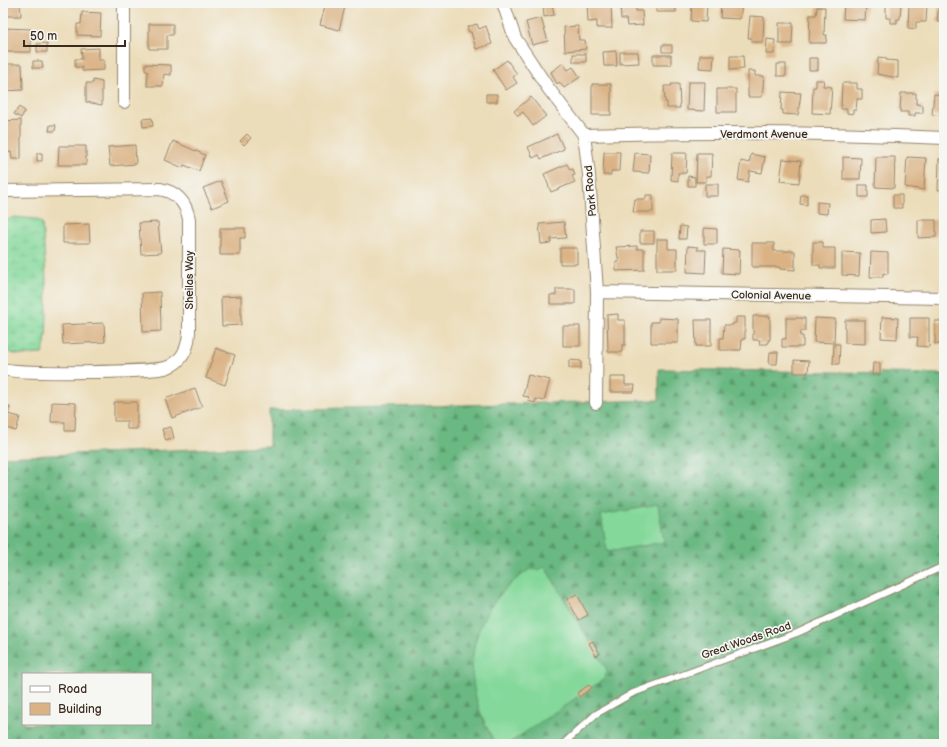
<svg xmlns="http://www.w3.org/2000/svg" width="947" height="747" viewBox="0 0 947 747" font-family="'Balsamiq Sans',sans-serif">
<style>
.forest{fill:url(#forest-firs);stroke:#527150;fill-rule:evenodd}
.wetland{fill:url(#wetland-marsh);stroke:#5f815c}
.pitch{fill:#83d89a;stroke:#5f815c}
.building{fill:#dab284}
.lines{fill:none;stroke-linecap:round;stroke-linejoin:round}
.lane-casing{stroke:#94846c;stroke-width:8}
.street-casing{stroke:#94846c;stroke-width:14}
.lane{stroke:#fff;stroke-width:6}
.street{stroke:#fff;stroke-width:12}
.labels{text-anchor:middle;stroke-width:3.5;stroke-linejoin:round;paint-order:stroke}
.street-label{font-size:11px;fill:#3b2a1e;stroke:#f6f6f2}
</style>
<defs>
<pattern id="forest-firs" width="22" height="20" patternUnits="userSpaceOnUse"><rect width="22" height="20" fill="#6ab882"/><path d="M5 1l3.5 6h-7zM16 11l3.5 6h-7z" fill="#58966a"/></pattern>
<pattern id="wetland-marsh" width="20" height="14" patternUnits="userSpaceOnUse"><rect width="20" height="14" fill="#83d89a"/><path d="M1 5h8M5 5V1M11 12h8M15 12V8" fill="none" stroke="#72ba84"/></pattern>
</defs>
<rect width="100%" height="100%" fill="#f6f6f2"/>
<filter id="ink" filterUnits="userSpaceOnUse"><feTurbulence type="fractalNoise" baseFrequency=".025" numOctaves="2"/><feDisplacementMap in="SourceGraphic" scale="8" xChannelSelector="R" yChannelSelector="G"/><feConvolveMatrix kernelMatrix="1 2 1 2 8 2 1 2 1" color-interpolation-filters="sRGB"/></filter>
<filter id="wash" filterUnits="userSpaceOnUse"><feTurbulence type="fractalNoise" baseFrequency=".012" numOctaves="4" result="noise"/><feDisplacementMap in="SourceGraphic" scale="16" xChannelSelector="R" yChannelSelector="G"/><feGaussianBlur stdDeviation="0.9" result="paint"/><feColorMatrix in="noise" values="0 0 0 0 0 0 0 0 0 0 0 0 0 0 0 0 0 1.4 0 .05"/><feComposite in="paint" operator="in"/></filter>
<g filter="url(#wash)">
<rect width="100%" height="100%" fill="#ecddba"/>
<path class="forest" d="M659,369L944,374V744H3V457L269,446V410L659,400ZM23,674H151V724H23Z"/>
<path class="wetland" d="M14,217L36,219L42,223C44,247 52,336 42,354L21,355L10,353L7,348L3,326V222Z"/>
<path class="pitch" d="M658,505L664,542L607,552L601,515Z
M545,567L607,670L604,679L508,744H496C456,680 466,611 530,569L537,570Z"/>
<g id="blocks">
<path class="building" d="M3,3H20L21,16H3Z
M326,3L345,7L339,30L320,25Z
M587,3H611L612,28H597V21L588,22Z
M620,3H636V11H642L643,25L627,26L626,19H621Z
M656,3H676V12H656Z
M692,3H707L706,22L691,21Z
M721,3L742,5L740,19L720,18Z
M844,3H866L865,20L843,19Z
M886,3H901L900,19H897V23H890V18H886Z
M909,3H927L926,22H916V29L908,28Z
M939,3H944V22H937Z
M552,4L554,15L544,17L543,5Z
M817,7H825L824,35H827L826,43H809L810,15H816Z
M82,12L101,13L100,36L77,35V24H81Z
M750,16L764,17L763,42H752V38H748Z
M541,18L548,41L532,45L526,22Z
M779,23H793L792,44H779Z
M149,24H173V35H167V49H149Z
M477,24L479,29L486,26L492,44L476,49L471,32H469L467,27Z
M578,26L579,40H585L586,49L565,51L564,27Z
M3,28L31,29V52H3Z
M767,39L775,40L774,54H766Z
M47,43V52H37V44Z
M662,45H672V52H662Z
M99,48V60H104V70L82,71V67H75V59H82L81,49Z
M616,51L617,66H604L603,52Z
M620,52H638L639,63L620,64Z
M573,54H586V62H573Z
M653,55H671V65H653Z
M700,55H714L713,69L699,68Z
M730,56H743L744,69L730,70Z
M878,57L886,58V60L898,61V78L877,74Z
M809,58H818V70H809Z
M507,60L517,74L513,77L517,83L506,90L493,70Z
M33,61H42L43,68H33Z
M563,63L568,70L573,67L580,77L564,88L559,82L557,84L551,72Z
M3,64H22L23,90L3,91Z
M145,64L171,65V75L164,74L163,86H147L148,71H145Z
M777,64H786V76H777Z
M748,71H755V76H764L762,97H748Z
M93,80L102,82V105L86,102V83H93Z
M816,80H824L823,86L832,87L830,114L812,113L813,87H816Z
M688,82H705L704,111L687,110Z
M842,83H857V89H862V99H857L856,110H853V114L847,113V109H841Z
M592,84H611V115H592Z
M671,84H679L680,108H667V102H665L664,86H672Z
M717,89H736V112H717Z
M782,92L801,93L798,115L783,114V110H781Z
M901,93H916V104L923,105V113H915V116H908V112H900Z
M486,94H497V102H486Z
M934,94L944,95V116L932,115Z
M531,97L546,116L533,126L523,112L518,116L514,111Z
M19,107L25,111L21,118L14,114Z
M152,118L153,126L143,127L142,119Z
M21,120V159H12L11,152L3,153V121Z
M50,125H56L55,131H49Z
M247,134L251,138L244,145L240,141Z
M557,134L564,149L541,159L539,155L533,158L528,147Z
M173,141L205,155L199,171L184,165L183,168L165,160Z
M135,145L136,164L110,166L108,147Z
M59,146H86V165H58Z
M604,152H620L619,171H611V175H603Z
M37,153H42V161H37Z
M635,153L650,154L649,173L633,172Z
M672,153H687L686,173H678V181L671,180Z
M697,153H712L711,176H706V182H696Z
M751,154L765,157L762,173L750,171L748,182L738,180L741,161L749,163Z
M843,157L861,158L860,179H843Z
M876,157H895L894,188L875,187Z
M907,157L926,158L924,190L905,187Z
M783,159L801,161L799,183L780,181Z
M939,159H944V190H938Z
M567,164L570,170L573,169L575,175L572,176L575,182L551,192L544,174Z
M688,176L695,177V186H688Z
M221,181L229,201L212,208L203,188Z
M705,184H718V196H705Z
M859,185H868V197H859Z
M646,195H653V212H633L635,199H646Z
M801,195H807V205L800,204Z
M893,195H902V208H893Z
M817,202L828,203L827,214L817,213Z
M885,219L886,232L871,233V220Z
M918,220H936V237L918,238Z
M158,222L161,253L141,254L139,223Z
M564,222L566,238L551,239V243L541,244L539,224Z
M89,224L90,243H63V225Z
M680,226L687,227L686,239H679Z
M220,228H245V238H240V255H220Z
M704,228L717,229V244H704Z
M640,231H654V243H640Z
M657,239H668V249H677V270H657Z
M813,242H823V248H835V268H820V265H813Z
M752,243H774V251H795V270L780,269L779,267H752Z
M637,246V249H644V270L616,271V262H619L616,247Z
M688,246L698,247L697,250H706L705,273L687,272Z
M560,248H577V264H560Z
M723,249L740,250L739,274L722,273Z
M842,252L860,253L859,276L842,275Z
M871,252L888,253V274L883,273V277H870Z
M556,289H575V304H550V295H556Z
M160,292L161,331L143,332L142,293Z
M241,296V325L222,326L221,297Z
M618,314V320H625V345H622V352H608L607,315Z
M753,316H770V340H768V344H759L760,340H753Z
M736,317H745V339H742L741,350H720V338H723L724,325H733V323H736Z
M882,317L898,318L897,339L881,338Z
M659,318L678,319V343H651V322H659Z
M786,318H805V331H801L800,336H803V347H782V339H786Z
M815,318L835,319L834,343L814,342Z
M910,318H929V347L917,346L918,337H910Z
M695,320H711V346H696Z
M845,320H865V344L845,343Z
M935,321H944V344H935Z
M104,323L105,342L63,344L62,325Z
M563,326H580V346H563Z
M834,344H840L839,364H833Z
M216,348L235,355L225,385L206,378Z
M770,352H778L777,364H769Z
M569,360L581,361V368H569Z
M794,360L809,361L808,373H794Z
M873,363H880V375H872Z
M528,375L550,380L544,401L536,399L535,403L528,401L529,397L523,396Z
M610,377H625V385H635L634,392H610Z
M195,388L202,407L172,418L165,399Z
M52,402L76,403L75,431H65V422H51Z
M114,402H137V429H127V421H114Z
M3,405L10,407L8,414L20,417L16,431L3,427Z
M171,427L174,438L166,441L162,429Z
M577,594L588,615L579,620L567,599Z
M593,641L600,654L596,656L589,643Z
M589,685L592,688L579,697L577,693Z"/>
</g>
</g>
<g filter="url(#ink)">
<use href="#blocks" fill-opacity="0" stroke="#94846c" stroke-width="1"/>
<g class="lines">
<g class="lane-casing">
<path id="lane" d="M563,744L596,714L633,693L797,633L944,566"/>
</g>
<g class="street-casing">
<path id="street" d="M503,3L515,38L548,88L584,135L589,175L597,292L596,403
M124,102V3
M584,135C704,131 824,133 944,138
M3,191L160,189C177,192 186,203 189,219V333C188,348 183,361 168,367C154,373 17,374 3,369
M597,292L944,298"/>
</g>
<use href="#lane" class="lane"/>
<use href="#street" class="street"/>
</g>
</g>
<g class="labels">
<g class="street-label">
<text x="764" y="138">Verdmont Avenue</text>
<text transform="translate(590 191) rotate(-95)" y="4">Park Road</text>
<text transform="translate(189 280) rotate(-90)" y="4">Sheilas Way</text>
<text transform="translate(771 295) rotate(1)" y="4">Colonial Avenue</text>
<text transform="translate(746 640) rotate(-19)" y="4">Great Woods Road</text>
</g>
</g>
<rect width="947" height="747" fill="none" stroke="#f6f6f2" stroke-width="16"/>
<rect x="22" y="673" width="130" height="52" fill="#f6f6f2" stroke="#aba49d"/>
<rect x="30" y="686" width="20" height="6" fill="#ffffff" stroke="#aba49d"/>
<text x="58" y="693" font-size="12" fill="#3b2a1e">Road</text>
<rect x="30" y="703" width="20" height="12" fill="#dab284" stroke="#aba49d"/>
<text x="58" y="713" font-size="12" fill="#3b2a1e">Building</text>
<path d="M24 40v6h101v-6" fill="none" stroke="#3b2a1e" stroke-width="2"/>
<text x="30" y="40" font-size="12" fill="#3b2a1e" stroke="#f6f6f2" stroke-width="3" paint-order="stroke">50 m</text>
</svg>
